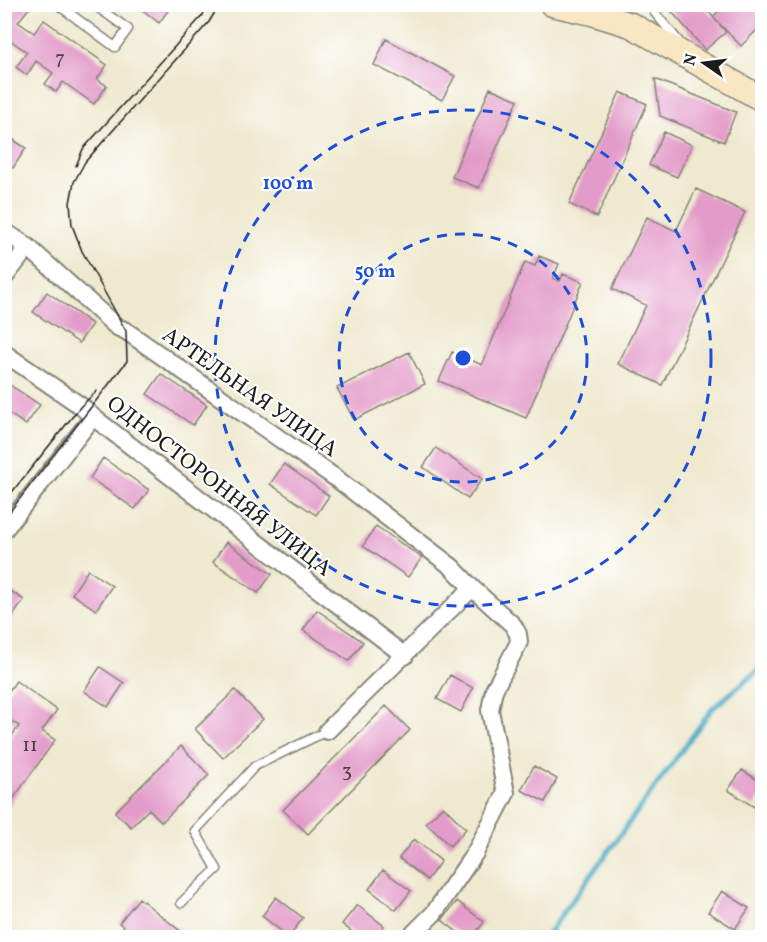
<svg xmlns="http://www.w3.org/2000/svg" width="767" height="942" viewBox="0 0 767 942" font-family="Vollkorn,serif">
<style>
.lines{fill:none;stroke-linecap:round;stroke-linejoin:round}
.stream{stroke:#41a8c1;stroke-width:5}
.building{fill:#e39bc9}
.service-casing{stroke:#858276;stroke-width:11}
.minor-casing{stroke:#858276;stroke-width:20}
.secondary-casing{stroke:#858276;stroke-width:27}
.service{stroke:#fff;stroke-width:8}
.minor{stroke:#fff;stroke-width:16}
.secondary{stroke:#f9e7c3;stroke-width:24}
.tram{stroke:#1c1c1c;stroke-width:1.5}
.ring{fill:none;stroke:#1d4ed8;stroke-width:3;stroke-dasharray:10 8}
.labels{text-anchor:middle;stroke-width:4.5;stroke-linejoin:round;paint-order:stroke}
.number-label{font-size:20px;fill:#4e3c47}
.street-label{font-size:22px;fill:#1c1c1c;stroke:#fff}
.centre{fill:#1d4ed8;stroke:#fff;stroke-width:3}
.ring-label{font-size:18px;text-anchor:middle;font-weight:bold;fill:#1d4ed8;stroke:#fff;stroke-width:4.5;stroke-linejoin:round;paint-order:stroke}
</style>
<rect width="100%" height="100%" fill="#fff"/>
<filter id="ink" filterUnits="userSpaceOnUse"><feTurbulence type="fractalNoise" baseFrequency=".0167" numOctaves="2"/><feDisplacementMap in="SourceGraphic" scale="12" xChannelSelector="R" yChannelSelector="G"/><feConvolveMatrix kernelMatrix="1 2 1 2 8 2 1 2 1" color-interpolation-filters="sRGB"/></filter>
<filter id="wash" filterUnits="userSpaceOnUse"><feTurbulence type="fractalNoise" baseFrequency=".008" numOctaves="4" result="noise"/><feDisplacementMap in="SourceGraphic" scale="24" xChannelSelector="R" yChannelSelector="G"/><feGaussianBlur stdDeviation="1.35" result="paint"/><feColorMatrix in="noise" values="0 0 0 0 0 0 0 0 0 0 0 0 0 0 0 0 0 1.4 0 .05"/><feComposite in="paint" operator="in"/></filter>
<g filter="url(#wash)">
<rect width="100%" height="100%" fill="#eee9cf"/>
<g class="lines">
<path class="stream" d="M545,938L712,709L762,667"/>
</g>
<g id="blocks">
<path class="building" d="M4,4H24L29,8L18,22L34,33L44,20L107,65L97,79L107,86L94,104L63,82L56,92L45,84L53,73L36,61L27,75L16,67L27,52L4,36Z
M135,4H165L170,8L159,23Z
M665,4H702L726,32L705,50Z
M725,4H762V25L741,46L713,17Z
M386,39L455,76L442,100L374,65Z
M655,79L736,112L724,142L660,116Z
M490,88L518,100L479,188L452,177Z
M620,92L647,104L597,217L569,204Z
M664,132L692,145L677,177L649,165Z
M4,134L26,148L13,168L4,163Z
M696,189L745,212L662,385L618,364L646,305L612,289L647,217L676,231Z
M539,256L559,264L553,278L560,281L563,274L583,282L526,418L439,381L452,352L482,365L525,262L535,266Z
M47,292L92,324L79,343L33,312Z
M409,352L425,384L354,420L337,388Z
M161,374L207,405L193,425L147,394Z
M4,381L40,405L26,425L4,410Z
M436,448L482,479L468,499L423,467Z
M103,458L149,490L135,509L90,478Z
M284,464L329,496L316,515L270,484Z
M376,526L422,558L408,577L363,546Z
M226,542L272,574L258,593L213,562Z
M88,570L112,586L96,610L72,594Z
M4,587L24,600L7,624L4,622Z
M317,610L363,642L349,661L303,630Z
M100,667L124,683L108,707L84,691Z
M450,675L473,688L461,712L437,699Z
M16,681L57,710L42,731L55,740L4,812V747L19,726L4,716V698Z
M235,690L263,719L223,758L195,729Z
M386,706L410,730L308,834L283,810Z
M181,746L209,775L162,822L149,809L131,827L115,812Z
M534,766L557,779L545,802L521,790Z
M742,770L762,783V795L754,807L728,790Z
M443,806L466,829L450,846L426,823Z
M414,839L441,861L427,880L399,858Z
M383,870L411,891L396,910L369,889Z
M722,891L749,908L735,929L708,912Z
M276,897L303,918L289,937L262,916Z
M139,898L189,938H138L119,923Z
M457,901L484,922L472,938H465L442,920Z
M357,905L384,926L375,938H360L342,924Z"/>
</g>
</g>
<g filter="url(#ink)">
<use href="#blocks" fill-opacity="0" stroke="#858276" stroke-width="1.5"/>
<g class="lines">
<g class="service-casing">
<path id="service" d="M57,4L115,47L128,29L93,4
M651,4L655,13L681,44
M181,903L217,869L195,831L255,766L327,731"/>
</g>
<g class="minor-casing">
<path id="minor" d="M4,231L28,247L117,327L126,331L337,479L452,567L472,588L513,625L518,634L519,642L494,690L490,710L506,793L475,853L434,913L409,938
M4,278L28,247
M4,353L81,406L93,417L405,656
M4,530L93,417
M327,731L472,588"/>
</g>
<g class="secondary-casing">
<path id="secondary" d="M552,4L592,13L631,25L762,99"/>
</g>
<use href="#service" class="service"/>
<use href="#minor" class="minor"/>
<use href="#secondary" class="secondary"/>
<path class="tram" d="M76,166L83,149L203,15L207,4
M4,502L81,406L97,391
M4,519L127,361L126,331L82,251L72,225L70,203L74,182L85,162L209,22L220,4"/>
</g>
</g>
<g class="ring">
<circle cx="463" cy="358" r="124"/>
<circle cx="463" cy="358" r="248"/>
</g>
<g class="labels">
<g class="number-label">
<text x="60" y="64">7</text>
<text x="30" y="751">11</text>
<text x="347" y="777">3</text>
</g>
<g class="street-label">
<text transform="translate(251 391) rotate(35)" y="8">АРТЕЛЬНАЯ УЛИЦА</text>
<text transform="translate(220 485) rotate(38)" y="8">ОДНОСТОРОННЯЯ УЛИЦА</text>
</g>
</g>
<circle cx="463" cy="358" r="9" class="centre"/>
<g class="ring-label">
<text x="288" y="189">100 m</text>
<text x="375" y="277">50 m</text>
</g>
<rect width="767" height="942" fill="none" stroke="#fff" stroke-width="24"/>
<g transform="translate(704 63) rotate(284)" stroke="#ffffff" stroke-width="4.5" paint-order="stroke">
<path d="M0-4.5L10 22L0 15L-10 22Z" fill="#1c1c1c"/>
<text y="-9" font-size="16" font-weight="bold" text-anchor="middle" fill="#1c1c1c">N</text>
</g>
</svg>
